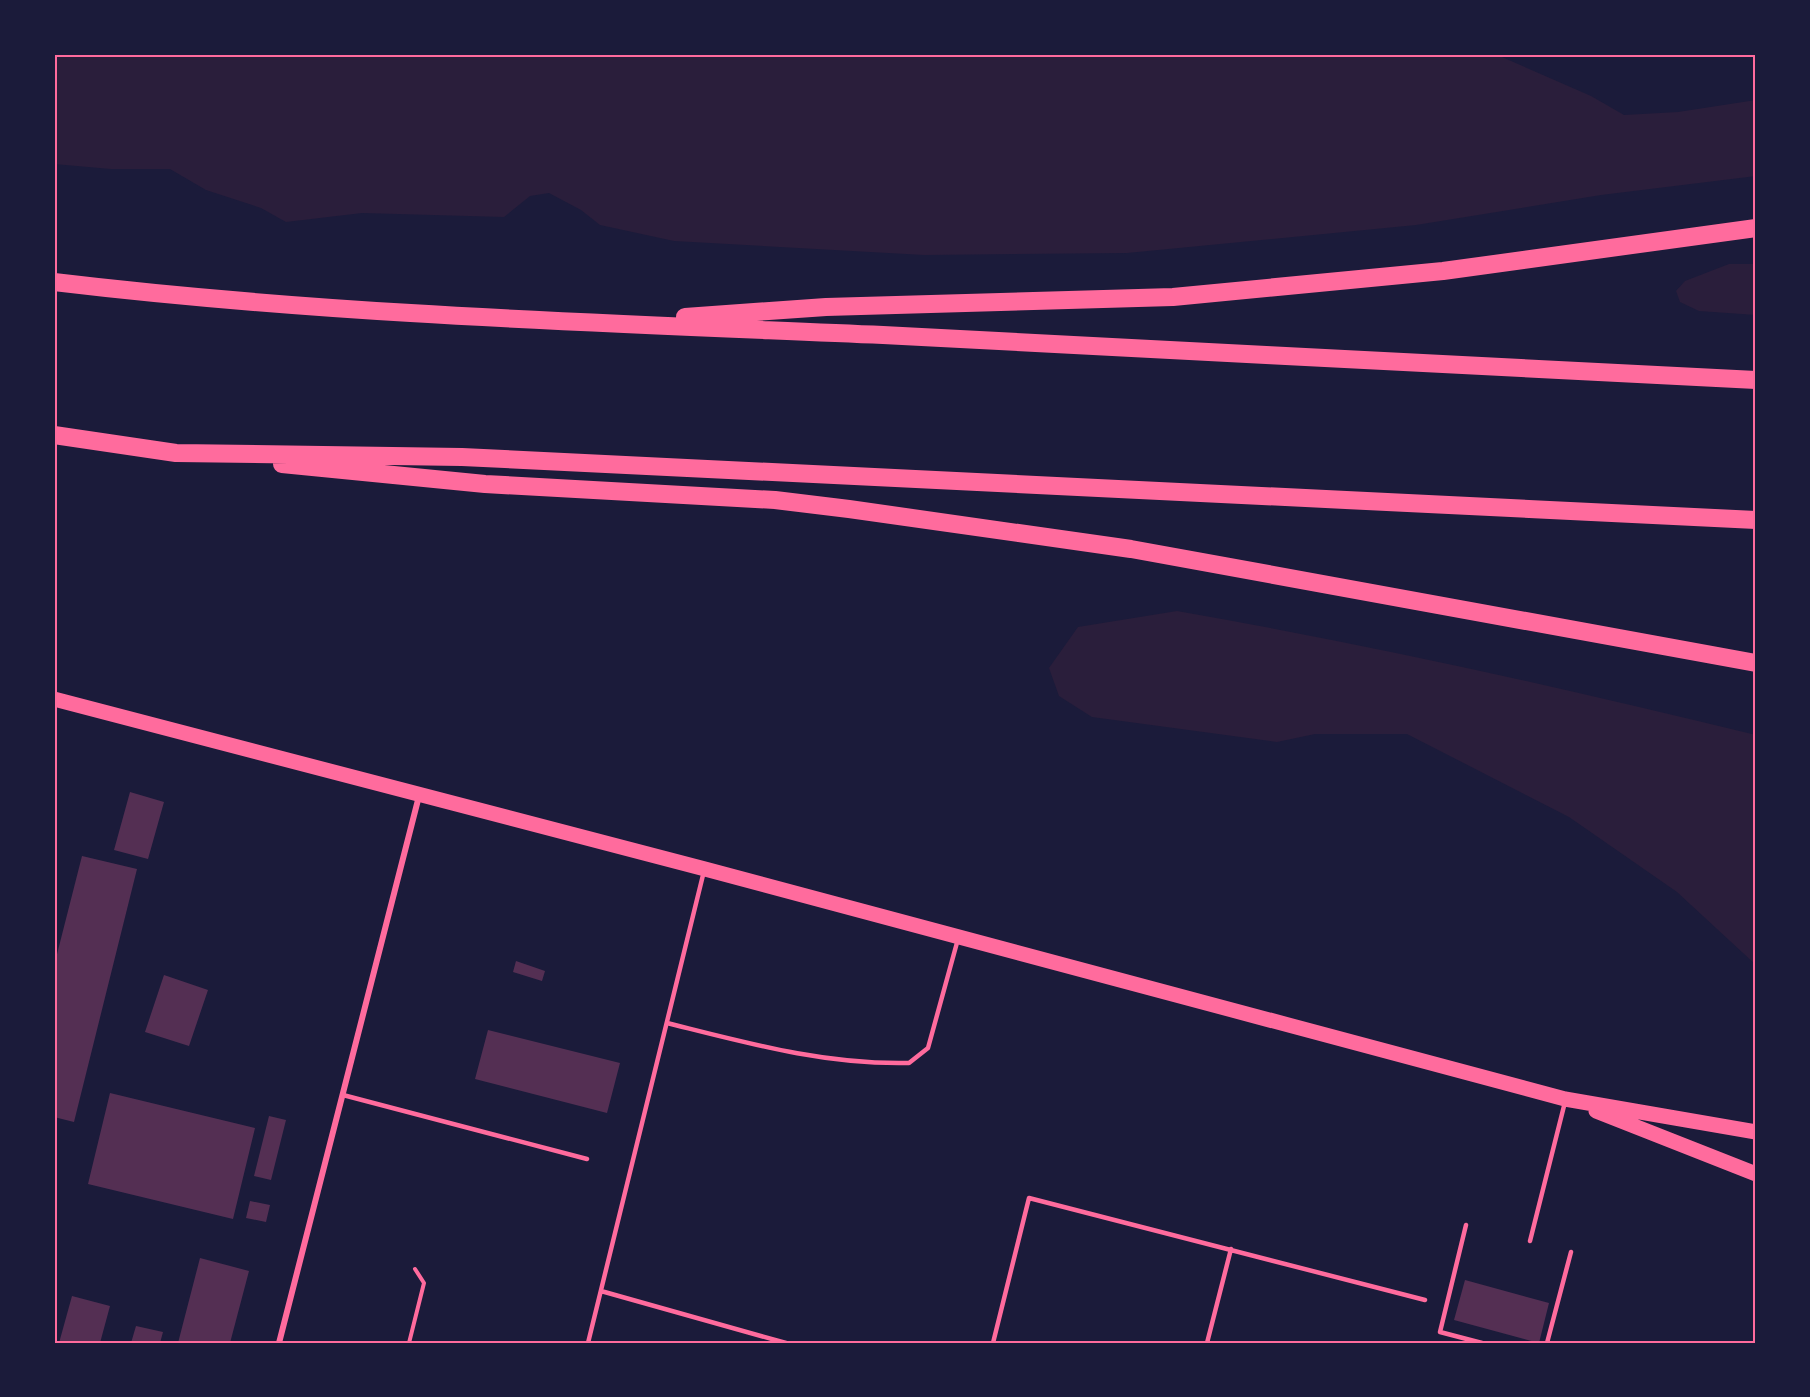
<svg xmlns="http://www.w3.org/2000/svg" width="1810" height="1397" viewBox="0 0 1810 1397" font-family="Quicksand,sans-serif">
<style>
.green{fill:#2a1e3b}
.building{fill:#542f53}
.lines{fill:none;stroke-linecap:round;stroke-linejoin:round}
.path{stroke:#ff6b9d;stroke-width:4}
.service{stroke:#ff6b9d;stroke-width:4.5}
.minor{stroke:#ff6b9d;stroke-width:6}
.primary{stroke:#ff6b9d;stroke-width:15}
.motorway{stroke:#ff6b9d;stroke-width:18}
.neatline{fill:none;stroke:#ff6b9d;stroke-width:2}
</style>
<rect width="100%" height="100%" fill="#1b1b3a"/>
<path class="green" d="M61,54H1495L1591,96L1624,115L1678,112L1756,100V176L1601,195L1416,225L1127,253L924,255L674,241L600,225L581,210L549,193L530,196L504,217L362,213L286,222L261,208L206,190L170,169H111L54,164V55Z
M1729,264H1756V315L1699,311L1680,302L1676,291L1685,281Z
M1177,611C1372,645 1564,688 1756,735V965L1677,892L1569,817L1407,734H1315L1277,742L1092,717L1059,696L1049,668L1078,627Z"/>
<path class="building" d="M130,792L164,802L148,859L114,850Z
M82,856L137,869L74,1122L54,1117V966Z
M516,961L545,971L542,981L513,972Z
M164,975L208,990L189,1046L145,1032Z
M488,1030L620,1063L607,1113L475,1079Z
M110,1093L255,1128L233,1219L88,1184Z
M269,1116L286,1120L271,1180L254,1176Z
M250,1201L270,1205L266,1222L246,1218Z
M200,1258L249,1271L230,1343H178Z
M1465,1280L1549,1303L1539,1343L1454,1320Z
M72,1296L110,1306L100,1343H59Z
M136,1326L163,1332L160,1343H131Z"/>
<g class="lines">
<path class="path" d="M409,1343L424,1283L415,1269"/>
<path class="service" d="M667,1023C747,1043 825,1065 909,1063L928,1048L958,939
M343,1095L587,1159
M1466,1225L1440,1332L1482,1343
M1530,1241L1565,1102
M601,1291L786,1343
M588,1343L704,871
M993,1343L1029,1198L1425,1300
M1207,1343L1231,1249
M1547,1343L1571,1252"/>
<path class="minor" d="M279,1343L419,796"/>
<path class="primary" d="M54,699L705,869L1565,1099L1756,1132
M1596,1111L1756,1174"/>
<path class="motorway" d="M54,282C329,315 606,323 883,335C1174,349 1465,367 1756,380
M685,317L826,307L1173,297L1443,271L1756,228
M54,435L176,453L462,457L1756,520
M282,464L485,484L775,500L849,509L1131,549L1756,663"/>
</g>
<rect width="1810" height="1397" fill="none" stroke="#1b1b3a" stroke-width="111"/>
<rect x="56" y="56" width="1698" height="1286" class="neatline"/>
</svg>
